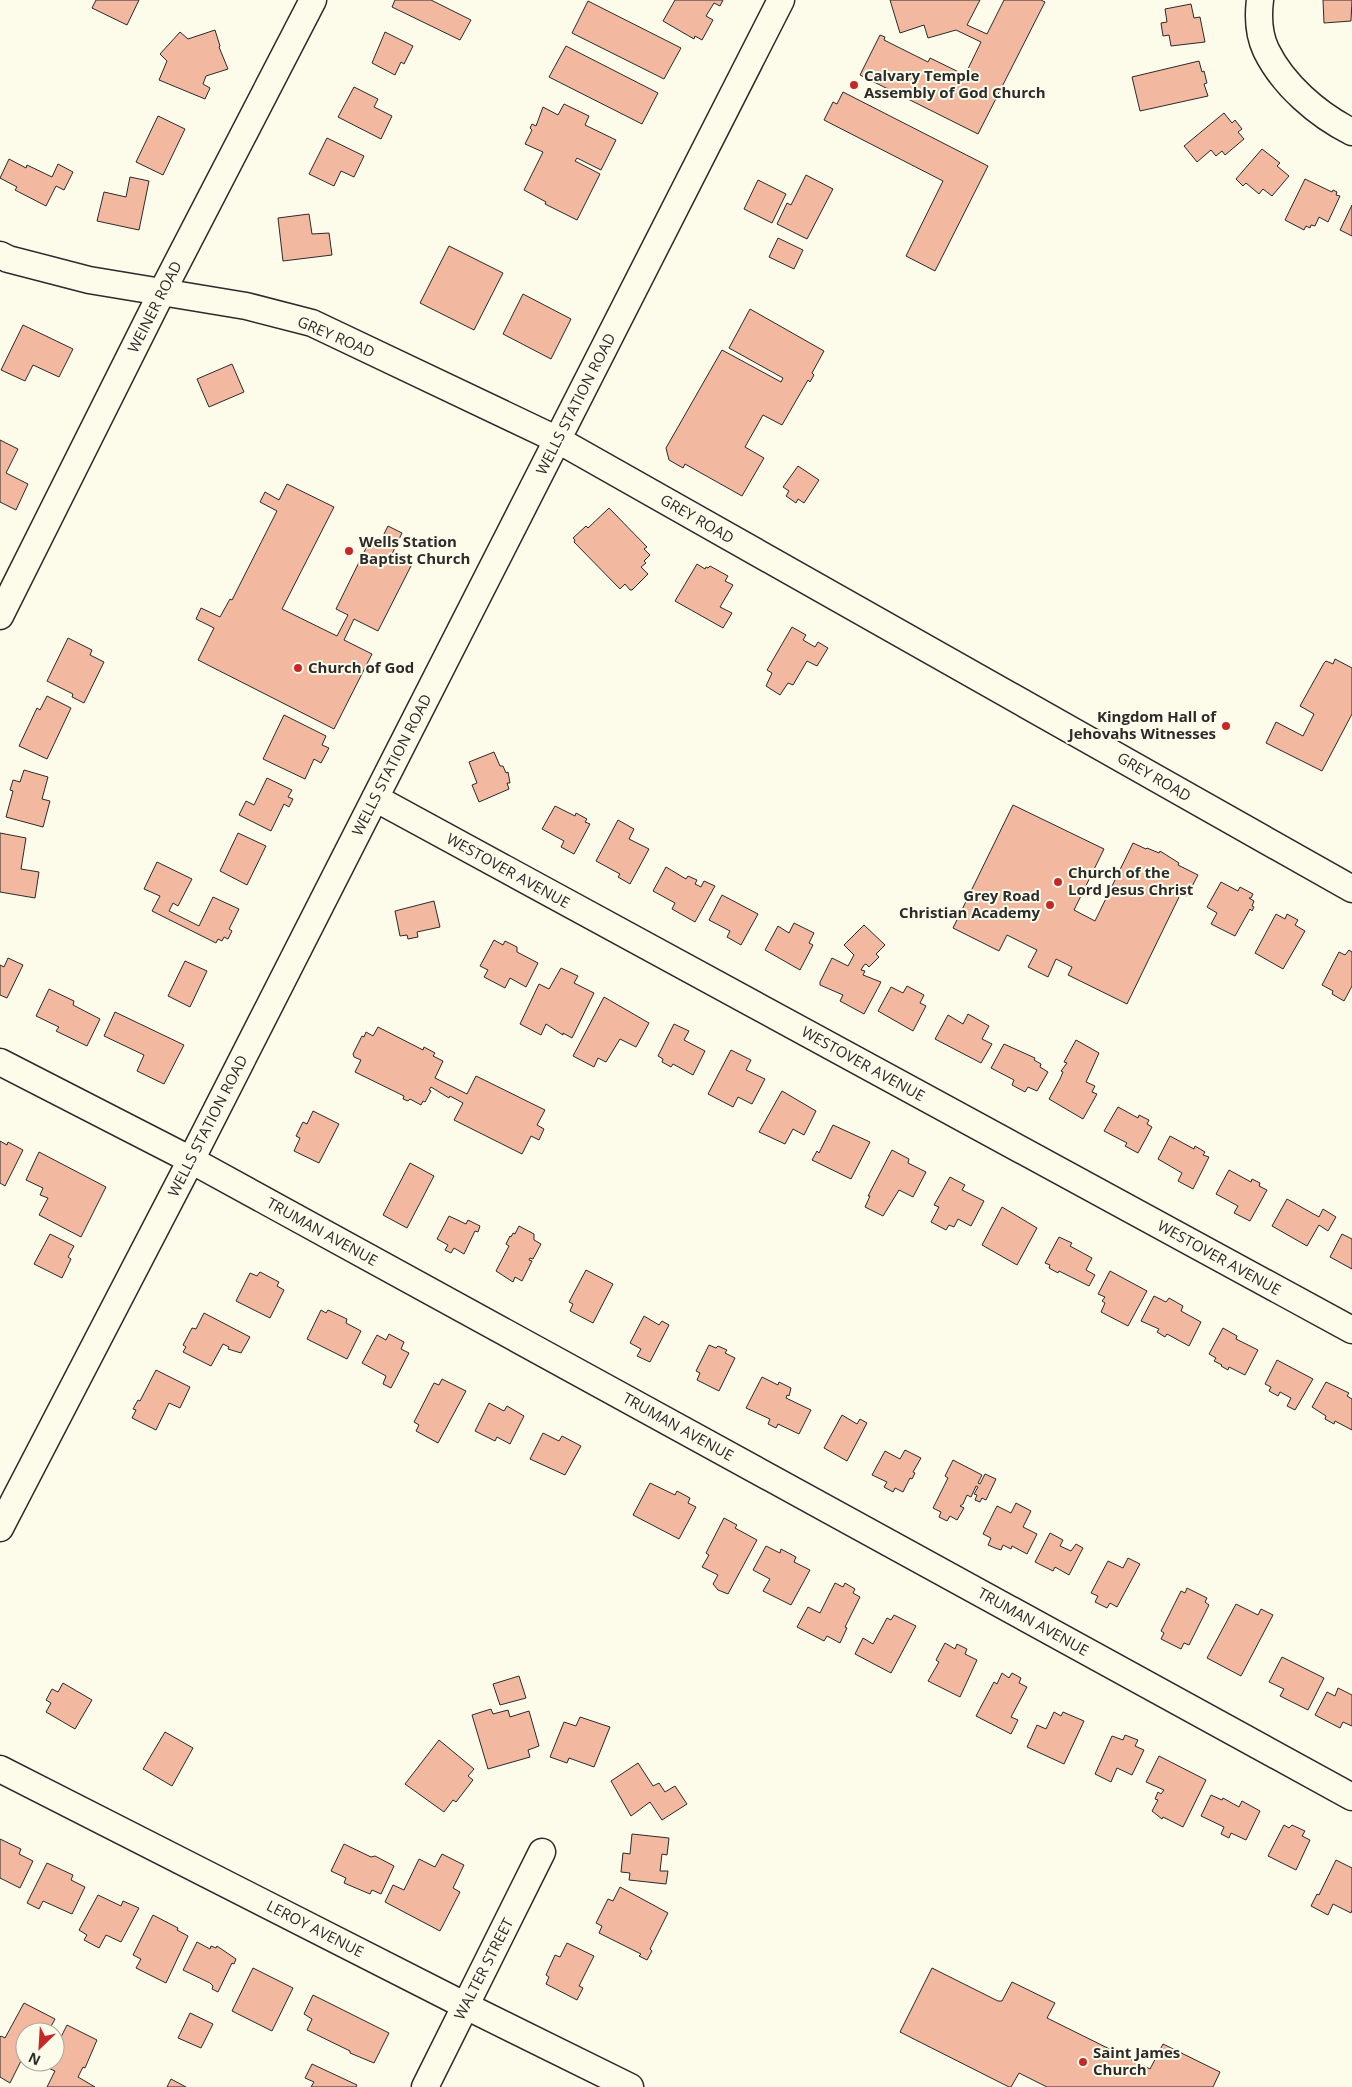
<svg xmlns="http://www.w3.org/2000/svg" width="1352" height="2087" viewBox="0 0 1352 2087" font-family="'Open Sans',sans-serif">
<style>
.building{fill:#f2b8a0;stroke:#2b2b2b}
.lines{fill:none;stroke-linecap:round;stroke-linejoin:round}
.minor-casing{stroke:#2b2b2b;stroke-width:29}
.minor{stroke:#fdfbea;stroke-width:26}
.poi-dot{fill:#c62828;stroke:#fdfbea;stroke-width:2}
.labels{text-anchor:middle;stroke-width:4;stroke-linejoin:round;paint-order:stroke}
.poi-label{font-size:15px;font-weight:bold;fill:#2b2b2b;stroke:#fdfbea;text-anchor:start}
.street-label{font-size:15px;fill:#2b2b2b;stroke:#fdfbea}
</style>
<rect width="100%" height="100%" fill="#fdfbea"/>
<path class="building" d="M96,0H139L127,25L92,8Z
M395,0H431L471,20L460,40L392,7Z
M675,0H723L720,6L714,3L706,16L713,20L702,40L695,36L694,39L663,21Z
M890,0H980L967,25L987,34L1004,0H1041L1045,2L978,134L860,75L880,35L885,37L884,40L928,62L930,58L965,75L981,42L956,30L928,38L924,25L900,33Z
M1323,0H1352L1351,21L1324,23Z
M588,1L681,48L664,79L572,33Z
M1191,4L1194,18L1200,17L1205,42L1171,46L1169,35L1163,36L1161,23L1167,22L1165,9Z
M215,30L220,46L219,47L228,69L206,76L203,84L210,88L205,99L159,80L167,61L160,54L180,32L188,39Z
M385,32L413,46L404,64L401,62L395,75L372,63Z
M566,46L658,93L642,124L549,77Z
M1199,61L1202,72L1204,71L1207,83L1204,84L1208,96L1140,111L1132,77Z
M354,87L378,99L374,107L392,116L381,139L338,117Z
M843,92L988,166L935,271L906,256L943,181L824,120L833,102L837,104Z
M564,104L589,116L585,125L616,140L601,170L577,158L575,161L600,174L577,220L545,204L546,202L524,190L543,152L525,144L532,130L530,128L532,124L536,126L543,107L558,115Z
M1224,113L1232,123L1235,120L1242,129L1238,132L1244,139L1225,155L1222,151L1216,156L1211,150L1197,162L1184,146Z
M158,116L185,129L163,175L136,162Z
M327,138L364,156L354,177L341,171L334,186L309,174Z
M1262,149L1280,163L1277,166L1289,176L1272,196L1263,189L1259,194L1246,183L1243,186L1236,179Z
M9,159L26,168L27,165L52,177L58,164L73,172L64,190L56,186L46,206L15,190L17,187L0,178Z
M806,175L833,189L807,239L777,224L787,203L791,205Z
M130,177L149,181L139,230L97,221L104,192L126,197Z
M1305,179L1332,192L1333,190L1337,192L1336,195L1340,196L1328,222L1319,217L1315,226L1311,225L1310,228L1306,226L1304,230L1285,220Z
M758,180L786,194L772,223L744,209Z
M1352,205V236L1340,230Z
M309,214L312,234L329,233L332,255L283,261L278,218Z
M778,238L803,250L794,269L769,257Z
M449,246L503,273L474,330L420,303Z
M523,294L571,319L551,359L503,334Z
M750,309L824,351L812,373L814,375L810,382L808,380L782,425L763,415L745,447L764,458L742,496L685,464L683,468L669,460L666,448L722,350L781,382L783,378L729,348Z
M23,325L73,349L59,377L33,365L25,381L1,370Z
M232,364L244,392L209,407L197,379Z
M0,440L18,449L6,473L28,484L16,510L0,502Z
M798,466L819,480L804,503L798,499L796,503L786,496L789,491L783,487Z
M287,484L334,507L282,609L337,636L348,615L336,609L369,542L378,546L388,526L402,533L392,554L412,564L378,631L354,619L344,640L372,654L334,729L198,660L214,628L196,619L201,608L220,617L230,599L232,600L277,511L260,502L265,492L279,500Z
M609,508L647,547L644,549L650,555L644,561L646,563L641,567L648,574L632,590H630L625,584L620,589L574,542L575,540L573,538L586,526L588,528Z
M697,564L705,569L706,567L708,568L710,566L728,576L725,581L733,585L720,607L732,613L723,628L675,601Z
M792,627L806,635L803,640L815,647L818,642L828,648L817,666L807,661L793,685L788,683L780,695L766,686L772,673L767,670Z
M68,638L92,650L90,655L104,662L84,703L72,697L73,694L47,681Z
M1335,659L1352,668V714L1322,771L1266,743L1276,722L1303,736L1314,714L1300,706L1324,663L1326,661L1333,664Z
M47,696L71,708L47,759L19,746L37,708L40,710Z
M284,715L326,736L322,745L329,748L321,763L314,759L305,779L263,759Z
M494,752L500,766H503L506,773L508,772L510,783H507L509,789L479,802L472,785L477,783L469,762Z
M24,770L48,777L42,799L50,801L43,827L6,817L13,791L10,790L13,780L20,782Z
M267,778L292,790L288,797L293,799L289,807L284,804L271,831L239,815L246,801L254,805Z
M1013,805L1104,849L1074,910L1095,921L1133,843L1146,849L1147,848L1159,853L1160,851L1179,863L1178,865L1198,875L1187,896L1181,893L1127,1004L1068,975L1072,967L1056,959L1048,977L1028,967L1037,950L1007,935L999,951L953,928Z
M555,806L575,816L576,813L587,819L585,822L590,824L574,854L561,847L564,841L542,829Z
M618,820L634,829L629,839L649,849L630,884L618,877L620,874L596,861Z
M0,833L26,838L21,869L39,872L35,898L0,892Z
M238,833L266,846L247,885L220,871Z
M157,862L192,879L178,906L173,903L169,911L199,926L213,897L239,909L229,929L232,931L228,939L224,937L222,941L218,939L216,943L152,911L160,896L144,889Z
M666,867L686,879L688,876L697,880L695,884L701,887L704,881L715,886L695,922L672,909L675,903L653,891Z
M1221,882L1238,891L1240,887L1253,894L1251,898H1249L1254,901L1252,906L1254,907L1252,911L1250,909L1235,936L1211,924L1217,913L1207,907Z
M722,895L758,914L741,945L727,937L730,931L709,920Z
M434,901L440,927L417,932L418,937L408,939L407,935L400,936L395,911Z
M1276,914L1285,919L1287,914L1298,920L1295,925L1305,931L1283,969L1255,953Z
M794,923L814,933L809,943L813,945L800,970L765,950L778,926L789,933Z
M864,925L885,945L876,954L879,957L869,967L866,964L864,965L861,970L865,971L863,975L881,982L864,1014L840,1001L843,995L820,985V982L832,958L848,966L854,955L844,945Z
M494,940L503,945L505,941L517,947V952L538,963L526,987L510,978L505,988L484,977L488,970L480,966Z
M1349,950L1352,952V986L1344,1001L1332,994L1333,991L1322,985L1339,952L1345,955Z
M8,958L23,965L7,998L0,995V965L4,967Z
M185,961L207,971L190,1007L168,996Z
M561,968L578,976L574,983L594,993L572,1038L563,1033V1035L546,1024L541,1035L520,1024L539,984L549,989Z
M907,986L924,995L920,1003L926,1006L913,1031L878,1011L891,987L903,993Z
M49,989L74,1001L73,1005L100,1019L87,1046L56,1031L59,1027L36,1016Z
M604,997L649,1023L636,1047L620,1039L606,1062L598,1058L594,1067L573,1056Z
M115,1012L184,1045L164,1084L137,1071L144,1055L104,1036Z
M968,1014L989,1026L982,1039L992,1044L981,1063L935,1039L948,1015L963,1024Z
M674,1024L689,1031L684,1040L705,1051L693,1075L673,1064L671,1067L662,1062L663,1059L658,1056Z
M378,1027L423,1050L424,1047L435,1053L433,1056L443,1061L435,1078L467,1094L476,1076L545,1110L537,1125L544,1129L539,1140L531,1136L522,1154L454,1120L463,1103L450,1096L449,1098L431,1087L429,1090L431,1091L425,1102L423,1101L421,1105L410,1099L408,1101L403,1099L404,1096L355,1072L361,1060L354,1057L353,1054L362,1036L364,1037L366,1032L373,1036Z
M1076,1040L1099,1053L1086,1082L1095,1086L1092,1092L1097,1094L1083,1119L1049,1099L1060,1079L1063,1072L1061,1071L1067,1063L1064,1062Z
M1004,1044L1035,1058L1034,1060L1041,1064L1040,1067L1048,1072L1037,1091L1028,1087L1025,1092L1012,1085L1014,1080L991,1068Z
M731,1050L751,1060L746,1070L765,1079L752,1104L738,1097L733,1107L708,1094Z
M782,1091L816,1111L804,1135L793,1129L785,1144L759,1132Z
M1118,1107L1138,1118L1139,1115L1149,1120L1147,1124L1152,1127L1138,1153L1125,1146L1127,1143L1104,1131Z
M313,1111L339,1124L319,1163L294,1151L300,1138L296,1136L303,1122L307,1124Z
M833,1125L870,1142L851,1179L812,1160L817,1151L819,1153Z
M1170,1136L1194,1149L1195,1146L1205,1152L1203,1155L1209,1157L1193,1189L1178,1181L1182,1173L1158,1159Z
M0,1141L7,1145L8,1142L23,1150L5,1186L0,1183Z
M892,1150L909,1159L908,1163L926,1172L913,1197L899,1190L883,1216L865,1207L870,1196H868Z
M39,1152L106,1187L81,1237L39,1215L48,1198L40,1195L43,1188L26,1180Z
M410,1163L434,1176L407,1228L383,1215Z
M1229,1170L1251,1182L1252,1179L1260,1183L1259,1186L1267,1190L1250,1221L1234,1213L1238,1206L1216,1194Z
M950,1177L965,1185L962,1190L984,1201L971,1226L958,1219L954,1227L949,1225L946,1230L931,1222L939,1207L934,1205Z
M1287,1199L1319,1217L1323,1209L1336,1217L1328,1231L1319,1225L1307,1246L1272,1226Z
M1002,1207L1037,1228L1017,1265L982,1245Z
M449,1216L466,1224L468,1220L480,1226L478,1232L475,1231L464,1254L454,1248L451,1253L445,1250L448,1245L437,1239Z
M519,1226L534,1234V1240L541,1244L533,1259L530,1258L529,1260L532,1261L522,1281L515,1277L513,1282L496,1271L509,1246L506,1244L510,1236L511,1237L513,1233L515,1234Z
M50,1234L74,1246L68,1257L71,1259L62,1278L34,1264Z
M1342,1234L1352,1239V1269L1330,1257Z
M1059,1237L1072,1243L1070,1246L1092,1258L1086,1270L1095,1275L1089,1286L1059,1271L1058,1273L1049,1268L1050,1265L1045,1263Z
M586,1270L613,1284L593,1323L570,1311L573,1304L569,1302Z
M1110,1271L1147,1291L1128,1326L1101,1312L1105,1303L1102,1301L1105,1297L1098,1294Z
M260,1272L279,1282L277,1286L284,1290L270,1318L236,1301L250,1273L257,1276Z
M1154,1296L1166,1302L1169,1298L1183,1306L1181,1311L1201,1322L1189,1346L1167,1334L1165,1337L1157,1332L1159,1329L1141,1321Z
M321,1310L326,1313L328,1310L347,1319L346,1323L361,1331L347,1359L307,1339Z
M204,1313L250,1337L241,1353L228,1349L229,1347L223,1344L211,1366L183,1352L186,1347L183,1345L192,1328L196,1329Z
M644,1316L659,1325L662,1321L669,1325L650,1362L637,1356L641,1349L630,1343Z
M1223,1328L1237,1336L1236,1339L1258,1350L1245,1375L1229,1367L1228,1370L1221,1366L1222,1365L1214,1361L1216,1358L1209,1354Z
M389,1334L404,1342L401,1349L409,1353L391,1388L383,1384L386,1376L362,1363L377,1335L386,1340Z
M709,1345L716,1348L718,1346L727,1350L725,1353L735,1358L719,1391L697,1380L700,1373L696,1371Z
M1277,1360L1313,1379L1295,1410L1287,1406L1291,1398L1280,1392L1278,1396L1269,1391L1271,1387L1265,1384Z
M156,1370L190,1387L180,1408L169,1403L156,1430L132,1418L136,1410L133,1409L138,1400L140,1401Z
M762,1377L778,1385L779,1382L791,1388L789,1396L787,1395L786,1398L811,1410L799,1434L778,1424L776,1428L768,1424L770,1419L746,1408Z
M442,1379L466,1391L438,1443L416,1431L419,1425L414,1422L434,1383L439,1385Z
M1326,1382L1349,1393L1347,1396L1352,1399V1430L1335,1421L1334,1424L1325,1419L1326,1416L1312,1407Z
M489,1403L504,1411L507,1406L524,1416L510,1444L497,1437L495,1441L475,1431Z
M842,1415L857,1424L860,1419L867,1423L847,1461L824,1448Z
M543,1433L559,1441L562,1436L581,1446L565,1475L530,1459Z
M905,1450L921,1458L913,1472L915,1473L912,1479L910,1478L903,1492L895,1488L893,1492L884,1487L887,1482L872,1475L885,1451L900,1459Z
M953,1460L982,1475L978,1483L980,1484L985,1474L996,1479L986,1500L982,1498L980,1502L975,1500L977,1495L974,1494L978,1487L976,1486L971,1497L967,1495L963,1504L960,1506L964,1508L957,1520L950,1516L947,1521L939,1517L941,1512L933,1508L948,1478L945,1476Z
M650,1483L675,1495L677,1491L690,1498L688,1503L696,1507L679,1539L633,1515Z
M1016,1503L1031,1511L1023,1527L1037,1534L1027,1554L1012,1546L1011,1549L1003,1545L1001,1550L995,1548L988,1545L991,1538L983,1534L997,1506L1011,1513Z
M724,1518L737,1525L735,1528L757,1540L728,1594L718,1590L713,1584L718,1575L702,1567L709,1555L706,1553Z
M1050,1533L1063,1540L1060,1546L1071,1551L1076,1544L1083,1548L1069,1575L1055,1567L1053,1571L1035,1562Z
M766,1546L780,1553L781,1549L796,1557L794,1562L810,1570L791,1605L763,1591L770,1579L753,1570Z
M1128,1558L1140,1564L1117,1607L1110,1603L1107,1608L1095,1602L1098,1596L1091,1593L1108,1561L1123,1568Z
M835,1583L843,1587L845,1583L855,1589L853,1593L860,1597L845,1627L847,1628L840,1643L827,1636L824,1641L797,1627L808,1607L820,1613Z
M1187,1588L1207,1598L1205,1602L1209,1605L1189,1645L1184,1643L1181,1649L1161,1639L1164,1633L1161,1631L1181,1591L1185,1593Z
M1236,1604L1258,1615L1261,1609L1273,1615L1241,1676L1207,1658Z
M894,1615L916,1626L891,1673L855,1654L863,1638L873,1644L887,1618L891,1620Z
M945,1643L955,1649L957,1644L967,1649L965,1654L977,1660L960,1697L928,1681L939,1662L936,1660Z
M1282,1657L1324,1678L1308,1710L1280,1696L1284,1689L1269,1682Z
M1002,1673L1009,1678L1012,1673L1021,1678L1019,1683L1027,1687L1011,1717L1018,1720L1011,1734L976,1716L994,1682L997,1684Z
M519,1676L526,1698L500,1705L493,1684Z
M63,1683L92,1700L75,1729L46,1712L51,1703L46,1700L52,1689L58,1692Z
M1338,1688L1352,1695V1726L1343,1722L1340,1728L1315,1715L1327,1692L1335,1696Z
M491,1709L493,1714L508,1710L510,1717L529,1711L539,1746L528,1750L530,1757L488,1769L472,1715Z
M1054,1712L1061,1716L1063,1712L1084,1721L1064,1764L1027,1747L1037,1725L1046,1729Z
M580,1717L610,1727L594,1767L569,1758L567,1763L550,1757L564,1722L576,1726Z
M165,1732L193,1748L172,1786L143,1769Z
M1125,1735L1138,1740L1135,1746L1144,1750L1132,1775L1117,1768L1111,1782L1095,1774L1112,1736L1123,1740Z
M439,1740L474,1769L468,1776L473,1780L456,1802L453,1800L444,1812L405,1784Z
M1159,1756L1206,1780L1183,1827L1163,1817L1162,1819L1152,1811L1158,1800L1155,1799L1158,1792L1161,1794L1164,1790L1146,1782Z
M638,1763L653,1786L659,1783L665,1792L675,1786L687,1804L662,1820L650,1802L631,1816L611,1781Z
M1211,1795L1222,1800L1223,1798L1239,1807L1242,1801L1260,1811L1246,1840L1231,1833L1229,1838L1221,1834L1224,1827L1201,1816Z
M1284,1825L1289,1828L1292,1825L1305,1831L1302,1836L1310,1840L1296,1870L1268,1856Z
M632,1834L669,1838L667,1855L662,1854L660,1871H668L666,1884L629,1880L630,1873L621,1872L623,1853L630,1854Z
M0,1839L21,1849L19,1854L33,1861L20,1888L0,1878Z
M344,1844L371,1857L375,1856L394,1866L381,1894L372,1890L370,1894L344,1883L346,1878L331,1871Z
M442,1854L464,1865L453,1888L460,1892L440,1931L385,1902L393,1885L404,1890L419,1859L435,1867Z
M1336,1860L1352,1868V1910L1351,1913L1333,1904L1328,1915L1311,1906L1317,1894L1319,1895Z
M47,1863L73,1875L71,1880L85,1887L72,1914L43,1901L39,1909L27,1903Z
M620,1887L668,1913L650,1949L652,1951L647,1960L639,1956L641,1954L599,1933L602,1926L596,1923L608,1899L613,1901Z
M98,1895L121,1906L123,1901L139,1908L121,1942L106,1935L99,1948L84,1940L87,1935L79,1930Z
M153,1915L178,1928L177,1930L188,1936L166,1983L136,1968L141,1959L133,1955Z
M197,1942L210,1949L211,1946L216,1948L217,1946L236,1959L234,1964L232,1963L218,1992L212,1989L213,1986L210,1983L183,1970Z
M567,1943L594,1956L579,1986L583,1988L577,2000L546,1984L549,1977L546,1975L555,1955L560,1957Z
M253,1968L293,1988L272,2031L232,2011Z
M932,1968L998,2001H1002L1012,1982L1055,2003L1047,2018L1150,2069L1163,2044L1220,2072L1213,2087H1047L1019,2073L1011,2087H1009L900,2032Z
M313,1995L389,2033L374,2063L350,2053V2051L307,2030L312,2019L304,2014Z
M24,2003L55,2019L48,2032H25V2058L23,2057L10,2083L0,2077V2037L1,2036L5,2038Z
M190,2013L213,2024L201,2048L178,2038Z
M67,2025L97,2040L85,2068L83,2067L78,2077L95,2087H47L55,2071L46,2067L48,2062H55V2049Z
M312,2064L357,2085L356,2087H311L314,2082L305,2078Z
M171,2079L186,2087H167Z"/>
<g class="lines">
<g class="minor-casing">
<path id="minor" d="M1260,0C1258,16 1259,35 1266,50C1283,85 1318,115 1352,132
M0,255L8,259L89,280L246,306L312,323L558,440L1352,889
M0,616L162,292L313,0
M375,798L1352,1330
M0,1062L191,1160L1352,1797
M0,1528L191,1160L781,0
M0,1769L466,2006L630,2087
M425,2087L542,1852"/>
</g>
<use href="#minor" class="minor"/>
</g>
<g class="poi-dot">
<circle cx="854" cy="85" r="5"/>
<circle cx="349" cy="551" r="5"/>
<circle cx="298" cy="668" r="5"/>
<circle cx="1226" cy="726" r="5"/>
<circle cx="1058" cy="882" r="5"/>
<circle cx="1050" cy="905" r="5"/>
<circle cx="1083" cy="2062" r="5"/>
</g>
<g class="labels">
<g class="poi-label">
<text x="864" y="81">Calvary Temple<tspan x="864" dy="17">Assembly of God Church</tspan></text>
<text x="359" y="547">Wells Station<tspan x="359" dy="17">Baptist Church</tspan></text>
<text x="308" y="673">Church of God</text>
<text x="1216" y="722" text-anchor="end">Kingdom Hall of<tspan x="1216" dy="17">Jehovahs Witnesses</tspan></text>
<text x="1068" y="878">Church of the<tspan x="1068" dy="17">Lord Jesus Christ</tspan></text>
<text x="1040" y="901" text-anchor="end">Grey Road<tspan x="1040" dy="17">Christian Academy</tspan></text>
<text x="1093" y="2058">Saint James<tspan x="1093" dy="17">Church</tspan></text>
</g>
<g class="street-label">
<text transform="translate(155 307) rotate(-63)" y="5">WEINER ROAD</text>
<text transform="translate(336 337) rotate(23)" y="5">GREY ROAD</text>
<text transform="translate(576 404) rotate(-63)" y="5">WELLS STATION ROAD</text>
<text transform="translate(697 519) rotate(30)" y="5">GREY ROAD</text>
<text transform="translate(392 765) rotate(-63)" y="5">WELLS STATION ROAD</text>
<text transform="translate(1154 777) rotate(30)" y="5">GREY ROAD</text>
<text transform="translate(508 871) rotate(29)" y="5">WESTOVER AVENUE</text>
<text transform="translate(863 1064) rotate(29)" y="5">WESTOVER AVENUE</text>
<text transform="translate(208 1126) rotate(-63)" y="5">WELLS STATION ROAD</text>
<text transform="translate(322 1232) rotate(29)" y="5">TRUMAN AVENUE</text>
<text transform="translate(1219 1258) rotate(29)" y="5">WESTOVER AVENUE</text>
<text transform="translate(678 1427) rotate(29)" y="5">TRUMAN AVENUE</text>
<text transform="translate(1033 1622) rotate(29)" y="5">TRUMAN AVENUE</text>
<text transform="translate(315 1929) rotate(27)" y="5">LEROY AVENUE</text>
<text transform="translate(484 1969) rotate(-63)" y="5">WALTER STREET</text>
</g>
</g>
<g transform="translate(40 2047) rotate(205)"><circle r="24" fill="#fdfbea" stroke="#a9a89e"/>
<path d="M0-4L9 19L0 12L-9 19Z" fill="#c62828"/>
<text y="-8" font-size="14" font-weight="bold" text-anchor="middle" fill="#2b2b2b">N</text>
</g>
</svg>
